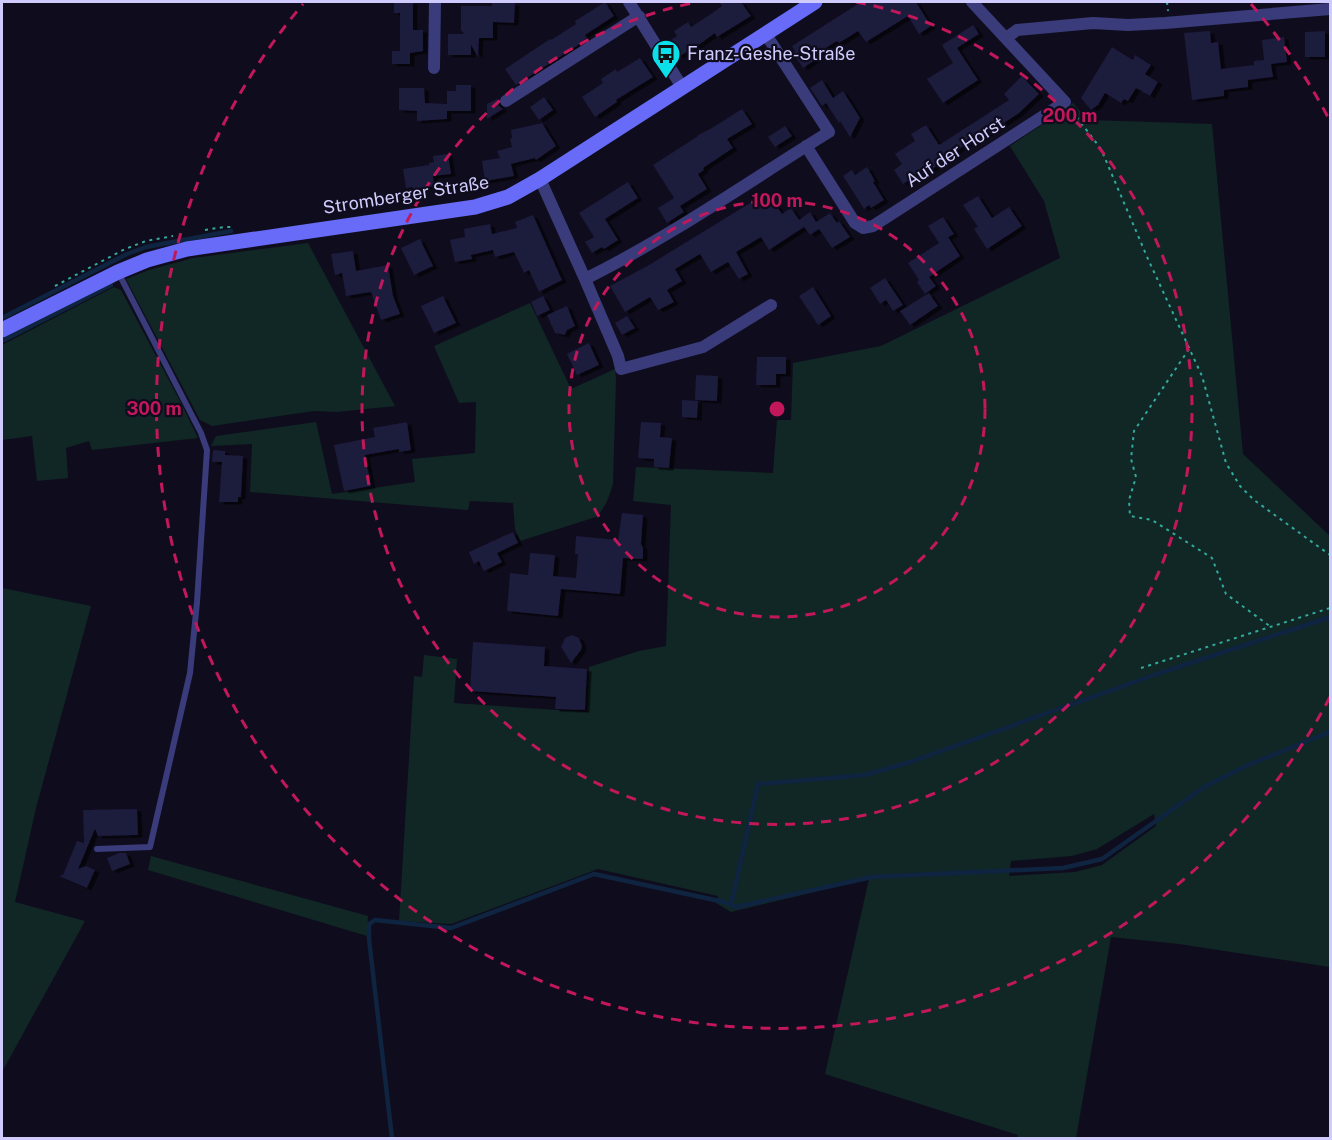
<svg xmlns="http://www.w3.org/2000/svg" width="1332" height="1140" viewBox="0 0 1332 1140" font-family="'Public Sans',sans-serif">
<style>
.green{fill:#102725;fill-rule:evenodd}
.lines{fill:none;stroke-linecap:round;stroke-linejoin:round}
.stream{stroke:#0e2440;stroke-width:4.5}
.building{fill:#1f1a3e;filter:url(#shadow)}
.path{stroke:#32aa9d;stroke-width:2;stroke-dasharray:3 4.5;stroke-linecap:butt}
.service{stroke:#3a3b7a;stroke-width:6}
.minor{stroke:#3a3b7a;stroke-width:12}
.secondary{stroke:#676bf8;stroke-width:15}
.ring{fill:none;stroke:#c2185b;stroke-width:3;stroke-dasharray:10 8}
.labels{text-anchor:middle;stroke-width:4.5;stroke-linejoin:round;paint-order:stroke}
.poi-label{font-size:18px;fill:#cfcbfd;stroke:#0f0d1d;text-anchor:start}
.street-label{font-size:18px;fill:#cfcbfd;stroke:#0f0d1d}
.centre{fill:#c2185b;stroke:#0f0d1d;stroke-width:3}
.ring-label{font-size:18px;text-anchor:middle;font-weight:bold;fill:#c2185b;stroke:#0f0d1d;stroke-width:4.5;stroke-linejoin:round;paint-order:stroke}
</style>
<defs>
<filter id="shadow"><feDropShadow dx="4.5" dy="2.5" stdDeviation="0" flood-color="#0009"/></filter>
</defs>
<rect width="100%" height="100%" fill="#0f0d1d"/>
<path class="green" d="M1073,103L1088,120L1212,124L1243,454L1330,536V967L1179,944L1111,937L1076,1138H1017L1018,1135L825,1074L869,879L731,912L716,903L718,896L598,869L451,924L399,921L414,676L422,677L424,655L457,659L454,703L587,712L589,667L639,651L666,646L671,505L633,501L636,467L773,473L777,420H791L793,363L881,346L1060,258L1044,201L1010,146L1064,110ZM1154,814L1156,826L1102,865L1075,872L1009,876L1011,861L1072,856L1097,849Z
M308,243L395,406L337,412L314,411L212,426L200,420L126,279L149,270L193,258Z
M114,287L121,290L180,401L198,438L92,450L89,441L66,448L68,478L37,481L32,436L2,440V345Z
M530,303L571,389L615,369L616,377L613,484C609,497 606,507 596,517L520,541L515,529L513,503L470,501L468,510L250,492L252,444L211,446L216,436L316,422L332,494L415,482L412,459L475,453L476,402L459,403L434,346Z
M2,588L91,606L36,808L15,902L85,921L2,1072Z
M151,856L368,916L367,936L148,870Z"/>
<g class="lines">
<path class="stream" d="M2,318L127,254L146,247L231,231
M2,341L111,285
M731,905L758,784L865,775L910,762L1157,674L1330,617
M392,1138L369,939V924L375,920L451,928L594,874L724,902L736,907L872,877L1063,868L1102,859L1204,787L1248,765L1330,732"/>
</g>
<path class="building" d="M394,2H413V30H423V51L410,53V64H392V51H400V13H394Z
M492,2L515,3L514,23L493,22V38H479L478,57L471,45V55H448V34H464L461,30V6H492Z
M605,2L614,16L585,35L587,38L579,43L580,44L516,85L505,69L550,39L551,40L576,24L575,21Z
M719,2H741L751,16L717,37L715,33L693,49L679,56L669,41L677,36L674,31L688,22L691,27L714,12L722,6Z
M861,2H916L931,26L919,34L908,16L866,42L858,31L839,43L837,41L816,54L818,58L803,68L793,53L795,51L792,46Z
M973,25L979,34L957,48L978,80L943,103L927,79L953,63L942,45Z
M1210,31L1211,43L1218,42L1221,69L1254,65V61L1264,60L1262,40L1284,37L1287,62L1271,64L1273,77L1248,80V87L1224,90V96L1192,100L1184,33Z
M1325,31V57H1305V32Z
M1112,47L1133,60L1135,55L1151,65L1145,74L1158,82L1150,96L1136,88L1128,101L1124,99L1121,103L1105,93L1098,105L1091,110L1081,98Z
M640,58L653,77L616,100L617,102L595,117L582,97L603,83L601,79L616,69L617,72Z
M1022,76L1039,94L1019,113L970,145L969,142L949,156L950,158L911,182L910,180L903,184L894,170L902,164L895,154L915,141L911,134L926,125L939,145L1009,100L1004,94Z
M822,80L833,98L843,91L860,118L850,137L840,121L839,123L826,103L822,106L810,88Z
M456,85H471V111H447V91H456Z
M399,88H424L425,103L447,104V119L417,121V111L399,110Z
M544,97L553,110L539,120L530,107Z
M497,99H498L499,106L503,109L487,119V104Z
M742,109L752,124L727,139L733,148L703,168L704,170L698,174L707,189L680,206L684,212L667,223L658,208L674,198L653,165L698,136V135L712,128Z
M542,123L556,146L536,160L535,158L511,164L514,176L485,181L482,161L500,158L497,151L512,147L510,139L512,138L511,130Z
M785,126L792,136L775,147L768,137Z
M448,154L451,174L433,176L434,186L413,189L412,187L406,188L403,169L429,165V163L434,162L433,156Z
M867,167L875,181L873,182L884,200L871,208L869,205L864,209L843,176L852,170L855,175Z
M628,182L638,198L605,219L618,240L604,249L602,247L592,253L585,242L594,237L579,213Z
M768,192L782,214L791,208L804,227L769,250L761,237L736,252L748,274L739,279L728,262L711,272L700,254L675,269L682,281L667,290L674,302L658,310L650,297L625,312L610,286L649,265Z
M978,196L992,218L1009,207L1022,226L987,249L974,229L978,227L963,205Z
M810,212L816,222L830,213L837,223L839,221L850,237L832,248L819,229L810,235L799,220Z
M533,215L562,280L539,292L529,270L524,273L514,252L495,257L493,250L471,255L472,259L455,262L450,240L465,237L464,229L490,224L492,234L517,228L515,222Z
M943,217L954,234L948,237L960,256L929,277L936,286L925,294L917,282L919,280L908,263L939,243L928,226Z
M420,239L433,266L414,275L401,248Z
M353,251L356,271L388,265L393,296L400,314L381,320L371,292L346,296L342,273L335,275L331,254Z
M885,278L903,305L893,311L886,300L880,304L870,288Z
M813,287L831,316L818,325L799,296Z
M929,293L938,306L910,325L900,311Z
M443,296L456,323L434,333L421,306Z
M543,296L550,310L537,316L531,302Z
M567,306L575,326L567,330L565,335L555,333L547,315Z
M627,316L635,328L622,335L615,323Z
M589,343L599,365L577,375L567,354Z
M757,357H786V374H776V385H756Z
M696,375L718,376L717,401L695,400Z
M682,400L698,401L697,418L682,417Z
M407,422L411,450L399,452V449L365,455L371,486L344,491L334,445L375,437L373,428Z
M641,422L661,423L660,437L672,438L669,468L654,467V459L638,458Z
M213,450L225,451V455L243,456L241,497H238V502H219L222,462H212Z
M622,513L643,515L641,544L643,548V559L623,558L620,594L561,589L558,616L507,611L510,573L528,575L530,553L555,555L553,576L576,578L578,554H575L576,536L618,540Z
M513,532L518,543L497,553L502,562L484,571L479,561L474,564L469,552Z
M572,635L579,638L582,646L581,650L571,663L561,647L565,638Z
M473,642L545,647L544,666L587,669L585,710L555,709L556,697L470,691Z
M137,809L138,835L98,836L95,829L78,869L86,866L95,870L87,888L59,876L63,875L77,841L84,843L83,810Z
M119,853H126L130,864L112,871L107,858Z"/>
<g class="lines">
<path class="path" d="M1167,2L1168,11
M1072,111L1101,149L1148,259L1202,376L1226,463L1240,486L1254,500L1330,555
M205,230L224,227H232
M55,286L125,249L146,241L173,236
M1189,349L1134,431L1131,459L1136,477L1129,500L1130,516L1152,520L1212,558L1226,594L1271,627
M1141,668L1330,608"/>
<path class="service" d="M97,849L150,847L190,673L197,602L207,450L201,433L118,272"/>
<path class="minor" d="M629,2L682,87
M1006,38L1017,30L1093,23L1128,25L1165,23L1330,9
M434,68L435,2
M506,101L639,16
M806,146L855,223L863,228L873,226L1065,102L972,2
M540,179L585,279L618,356L621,369L703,347L771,305
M585,279C670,237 748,182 829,132L765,33"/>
<path class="secondary" d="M2,330L118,272L147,260L187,249L475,207L508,197L540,179L815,2"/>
</g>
<g class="ring">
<circle cx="777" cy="409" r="208"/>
<path d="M856 2A415 415 0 1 1 698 2"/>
<path d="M1330 697A623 623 0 1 1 303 4M1251 4A623 623 0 0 1 1330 121"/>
</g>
<defs>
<g id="bus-pin" transform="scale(1.5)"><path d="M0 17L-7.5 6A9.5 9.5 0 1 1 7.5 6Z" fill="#0adfea" stroke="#0f0d1d"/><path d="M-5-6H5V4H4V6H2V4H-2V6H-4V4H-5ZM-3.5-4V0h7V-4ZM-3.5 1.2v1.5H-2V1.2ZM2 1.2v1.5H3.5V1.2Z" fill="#111"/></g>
</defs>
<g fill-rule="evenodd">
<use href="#bus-pin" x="666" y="54"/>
</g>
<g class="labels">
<g class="poi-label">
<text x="687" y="60">Franz-Geshe-Straße</text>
</g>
<g class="street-label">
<text transform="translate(955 152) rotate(-33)" y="6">Auf der Horst</text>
<text transform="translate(406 195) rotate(-9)" y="6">Stromberger Straße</text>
</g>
</g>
<circle cx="777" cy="409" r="9" class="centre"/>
<g class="ring-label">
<text x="1070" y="122">200 m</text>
<text x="777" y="207">100 m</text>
<text x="154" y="415">300 m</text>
</g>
<rect width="1332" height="1140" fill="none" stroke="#cfcbfd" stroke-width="6"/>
</svg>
